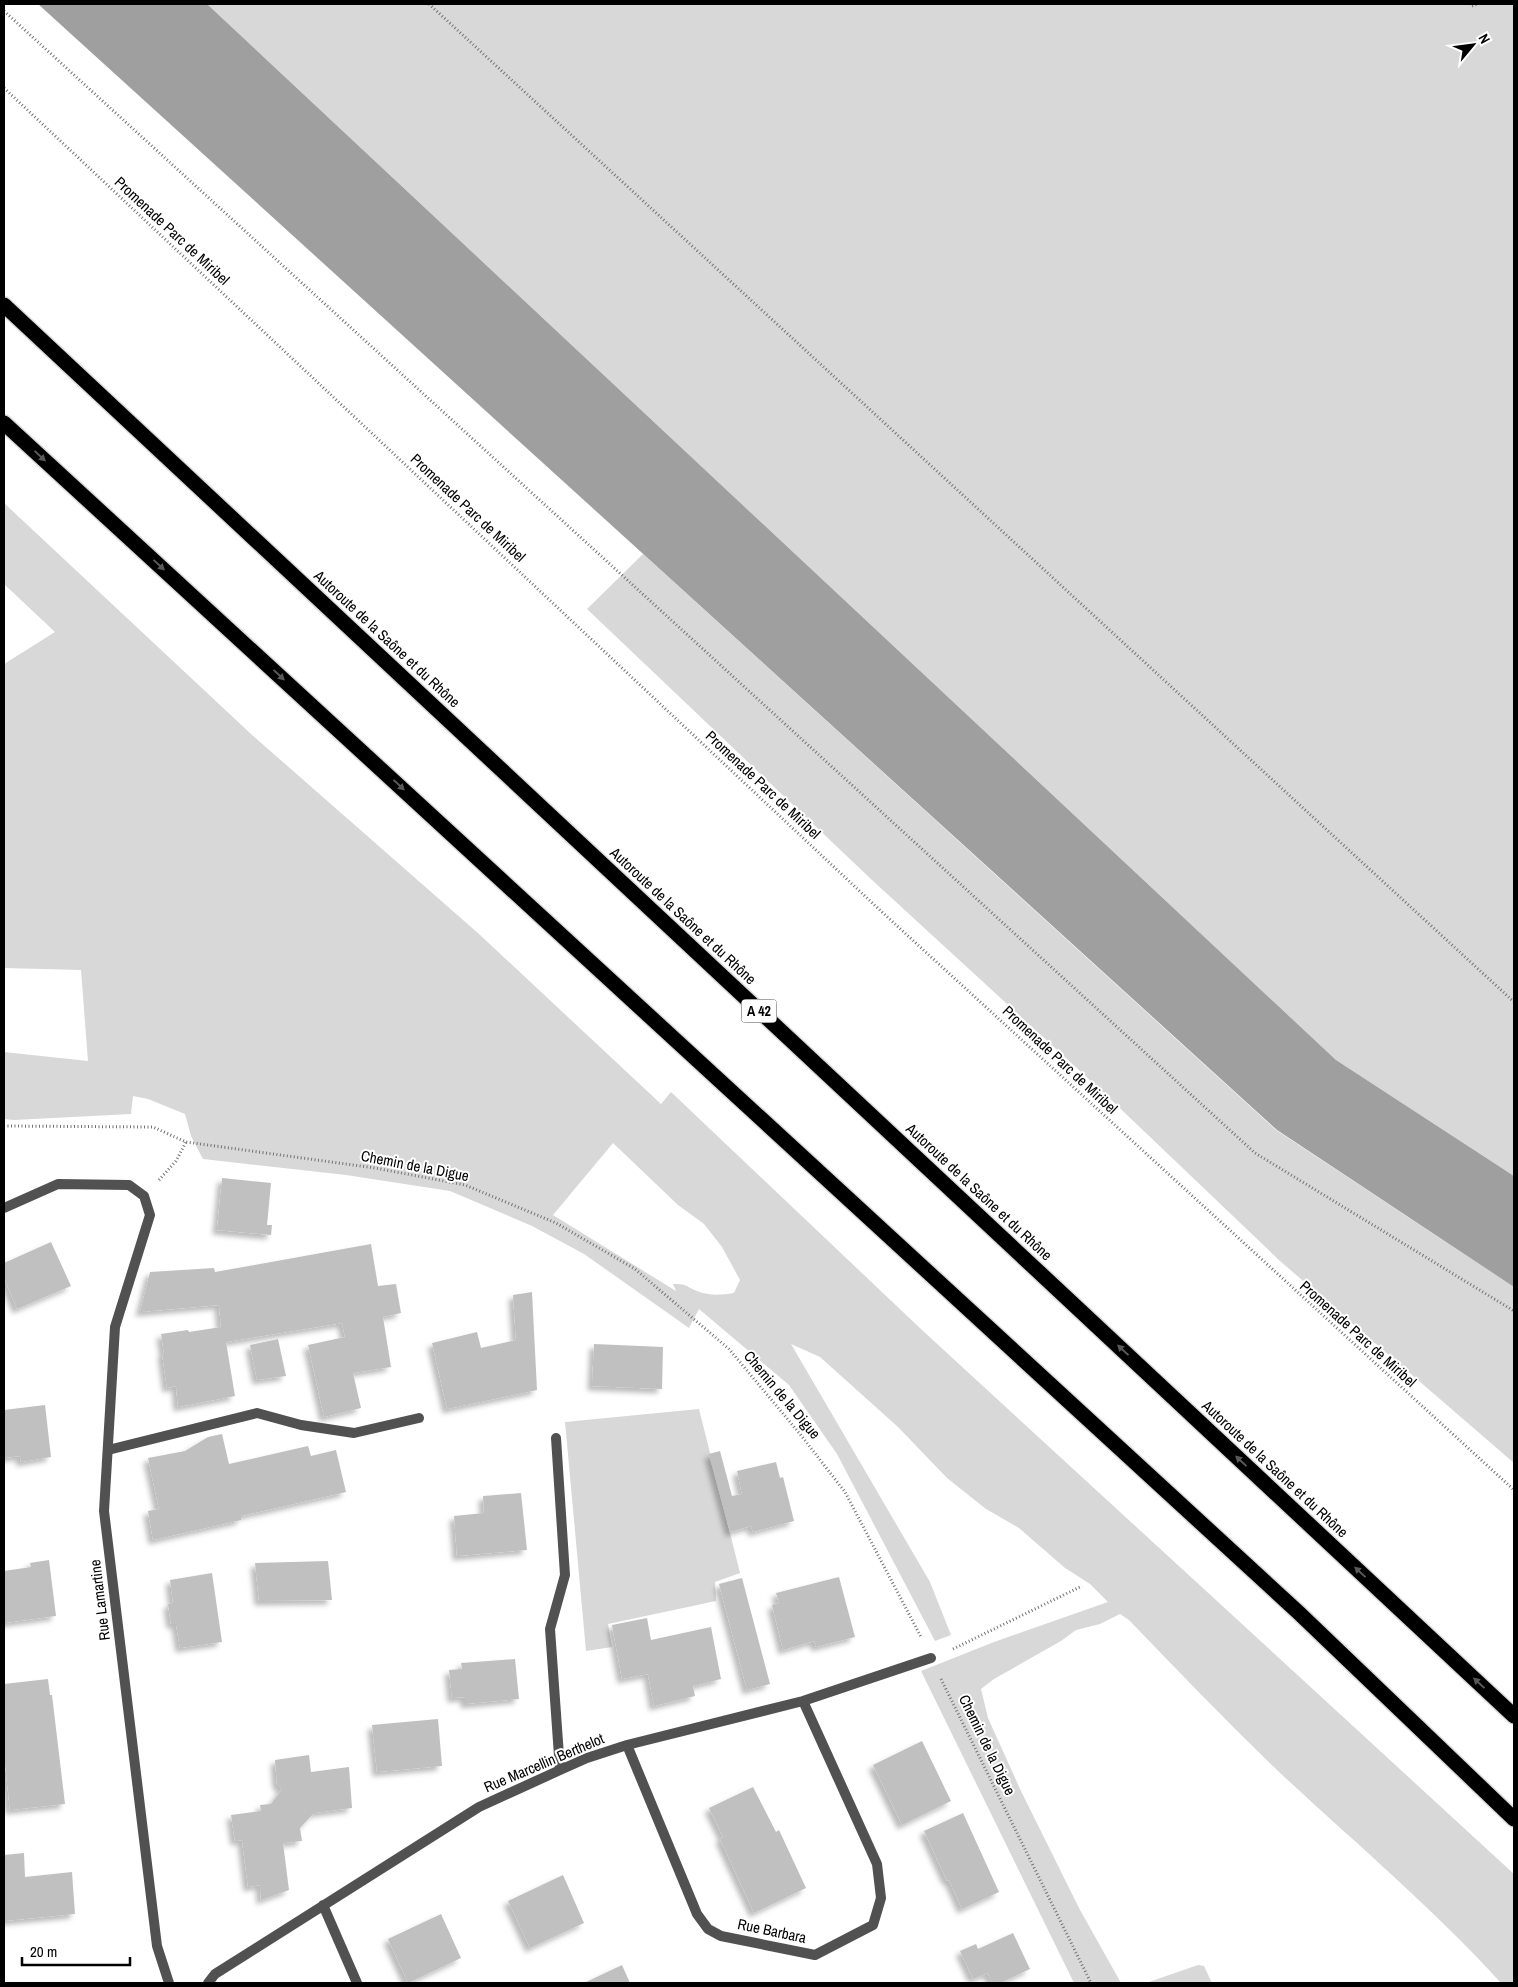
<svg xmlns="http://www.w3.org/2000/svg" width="1518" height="1987" viewBox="0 0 1518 1987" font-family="'Archivo Narrow',sans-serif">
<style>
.green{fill:#d8d8d8;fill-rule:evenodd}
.water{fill:#9f9f9f}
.building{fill:#c0c0c0;filter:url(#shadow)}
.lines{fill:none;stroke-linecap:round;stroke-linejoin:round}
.highway-casing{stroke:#dbdbdb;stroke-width:18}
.path{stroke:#737373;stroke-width:3;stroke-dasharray:1 2.5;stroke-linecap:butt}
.lane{stroke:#515151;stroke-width:10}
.street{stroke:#515151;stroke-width:10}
.highway{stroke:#000;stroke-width:15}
.oneway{fill:#595959}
.labels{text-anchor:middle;stroke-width:4;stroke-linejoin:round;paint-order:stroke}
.shield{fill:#fff;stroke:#4c4c4c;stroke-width:1}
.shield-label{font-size:14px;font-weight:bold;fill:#000}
.street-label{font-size:15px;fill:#000;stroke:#fff}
</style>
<defs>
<filter id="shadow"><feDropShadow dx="-4.5" dy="4.5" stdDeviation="2.5" flood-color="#0004"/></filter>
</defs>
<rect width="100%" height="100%" fill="#fff"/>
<path class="green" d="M207,4H1514V1176L1336,1060Z
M4,503L251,734L479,934L661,1104L671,1092L922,1330L1514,1874V1983H1501C1432,1907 1353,1841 1278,1771C1227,1722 1178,1671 1129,1620L1120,1614L1100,1624L1076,1630L1061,1641L994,1679L981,1689L988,1718L1021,1791L1079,1908L1121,1983H1074L921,1671L994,1642L1108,1602L1090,1584L1065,1568L1019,1528L986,1509L947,1478L898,1427L820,1357L791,1344L930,1582L951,1635L935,1641L837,1454L789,1385L699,1309L689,1328L584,1254L532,1226L450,1191L346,1175L203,1159L191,1136L185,1114L148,1099L133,1096L131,1114L14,1120L4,1119V1052L88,1061L81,970L4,968V664L55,632L4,584ZM613,1143L678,1205L704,1224L722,1247L740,1280L734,1293C721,1295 709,1296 697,1291C684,1286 689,1284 673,1284L676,1291L553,1215Z
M643,554L1276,1130L1514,1287V1463L1280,1261L1104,1093L872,880L587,609Z
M699,1409L740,1573L715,1582L716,1601L608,1624L612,1647L586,1651L565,1422Z
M1198,1965L1204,1966L1212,1983H1146Z"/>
<path class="water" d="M38,4H207L1336,1060L1514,1176V1287L1277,1130Z"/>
<path class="building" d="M222,1178L271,1183L267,1225H272L271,1235L217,1230Z
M51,1242L71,1286L17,1309L4,1278V1263Z
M371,1244L378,1286L396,1284L401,1313L383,1317L391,1367L353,1373L361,1408L324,1417L308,1345L345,1337L342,1323L226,1342L235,1396L178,1407L176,1386L167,1388L162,1353H164L161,1334L188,1330L189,1332L221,1327L219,1305L140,1312L150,1272L214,1268L215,1272Z
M532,1292L537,1390L447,1409L432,1343L477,1332L481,1348L516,1340L513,1295Z
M278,1339L286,1376L257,1380L250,1345Z
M594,1344L663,1347L662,1389L592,1386Z
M45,1405L51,1457L21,1462L20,1456L4,1458V1410Z
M222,1434L229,1464L308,1446L311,1456L336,1450L346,1492L241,1516V1520L153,1540L148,1511L159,1509L148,1458L185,1451L208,1437Z
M720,1451L732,1496L742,1494L737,1471L776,1462L780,1478L783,1477L794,1521L753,1532L751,1526L730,1532L709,1454Z
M521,1493L527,1550L457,1556L454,1516L484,1513L483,1496Z
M49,1560L56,1616L4,1623V1571L31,1567L30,1563Z
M328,1561L332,1600L259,1601L255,1563Z
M212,1573L222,1642L180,1648L176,1624H171L168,1604L173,1603L170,1580Z
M839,1577L855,1637L816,1647L814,1641L783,1650L772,1605L779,1603L776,1593Z
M742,1578L770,1684L747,1690L719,1584Z
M647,1618L651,1640L711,1627L721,1679L693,1686L695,1696L654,1706L648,1674L622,1679L612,1625Z
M515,1659L519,1699L465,1704V1697L452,1698L449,1670L462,1669L461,1663Z
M48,1679L50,1695H52L65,1804L10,1810L4,1754V1684Z
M438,1719L442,1766L377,1772L372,1725Z
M922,1741L951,1801L902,1825L873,1765Z
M309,1755L311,1772L349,1767L352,1808L314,1813L300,1828L302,1841L283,1843L289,1890L261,1900L260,1885L248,1887L242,1840L235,1841L231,1815L261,1811L260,1805L271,1804L282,1789L277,1784L275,1760Z
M753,1787L776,1832L779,1830L806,1888L754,1913L720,1839L723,1837L709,1808Z
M963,1813L999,1892L962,1909L949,1880L947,1881L924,1831Z
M24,1853L25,1877L72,1872L75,1914L4,1921V1855Z
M563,1875L584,1923L530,1948L508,1901Z
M441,1914L461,1958L408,1983L388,1939Z
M1013,1933L1030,1969L1000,1983H992L988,1973L973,1979L960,1951L976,1944L978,1949Z
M622,1965L630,1983H584Z"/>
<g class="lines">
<g class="highway-casing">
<path id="highway" d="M4,305L1514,1716
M4,423L1299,1613L1514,1819"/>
</g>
<path class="path" d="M429,4L1514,1002
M1472,6L1478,4
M4,11L1255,1153L1514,1311
M4,88L883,913L1514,1490
M4,1126L153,1127L186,1142L375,1168L465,1185L556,1223L635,1269L729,1349L800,1434L845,1492L921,1637
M159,1180L176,1161L186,1142
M953,1649L1082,1586
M941,1679L1091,1983"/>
<path class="lane" d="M108,1450L257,1413L301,1425L354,1433L419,1418"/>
<path class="street" d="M4,1208L58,1184L129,1185L144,1196L150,1215L115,1327L104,1511L157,1946L169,1983
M556,1438L565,1575L550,1629L560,1770
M627,1745L697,1914L708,1929L721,1936L815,1955L873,1925L881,1898L877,1864L803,1701
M323,1905L357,1983
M208,1983L215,1974L479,1807L560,1770L587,1758L627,1745L803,1701L931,1658"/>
<use href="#highway" class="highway"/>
</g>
<defs><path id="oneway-solid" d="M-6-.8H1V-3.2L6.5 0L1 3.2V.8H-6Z" transform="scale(1.25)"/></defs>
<g class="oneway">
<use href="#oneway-solid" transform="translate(40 456) rotate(43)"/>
<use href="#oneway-solid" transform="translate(159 565) rotate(43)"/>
<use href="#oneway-solid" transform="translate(279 675) rotate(43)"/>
<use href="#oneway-solid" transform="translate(399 785) rotate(43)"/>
<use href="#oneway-solid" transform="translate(1123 1350) rotate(-137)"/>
<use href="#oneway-solid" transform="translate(1241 1461) rotate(-137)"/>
<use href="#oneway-solid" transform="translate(1360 1572) rotate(-137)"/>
<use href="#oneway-solid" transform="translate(1479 1683) rotate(-137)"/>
</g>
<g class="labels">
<rect class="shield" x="741.5" y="999.5" width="35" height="23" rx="4"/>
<g class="shield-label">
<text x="759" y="1016">A 42</text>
</g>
<g class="street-label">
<text transform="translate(172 231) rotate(43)" y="5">Promenade Parc de Miribel</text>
<text transform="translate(468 508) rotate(43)" y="5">Promenade Parc de Miribel</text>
<text transform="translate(387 639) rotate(43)" y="5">Autoroute de la Saône et du Rhône</text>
<text transform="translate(763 785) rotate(43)" y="5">Promenade Parc de Miribel</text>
<text transform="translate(683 916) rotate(43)" y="5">Autoroute de la Saône et du Rhône</text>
<text transform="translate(1060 1060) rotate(43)" y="5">Promenade Parc de Miribel</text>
<text transform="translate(415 1166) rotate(11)" y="5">Chemin de la Digue</text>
<text transform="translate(979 1192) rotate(43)" y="5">Autoroute de la Saône et du Rhône</text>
<text transform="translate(1358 1334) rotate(42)" y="5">Promenade Parc de Miribel</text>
<text transform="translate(782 1395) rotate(50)" y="5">Chemin de la Digue</text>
<text transform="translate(1275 1469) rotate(43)" y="5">Autoroute de la Saône et du Rhône</text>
<text transform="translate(100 1600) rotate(-97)" y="5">Rue Lamartine</text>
<text transform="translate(987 1745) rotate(64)" y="5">Chemin de la Digue</text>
<text transform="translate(544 1763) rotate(-23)" y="5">Rue Marcellin Berthelot</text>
<text transform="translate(772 1931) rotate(12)" y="5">Rue Barbara</text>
</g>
</g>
<rect width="1518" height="1987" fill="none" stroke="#000000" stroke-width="10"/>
<g transform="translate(1473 45) rotate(61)" stroke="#ffffff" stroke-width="4" paint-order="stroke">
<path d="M0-4L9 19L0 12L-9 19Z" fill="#000000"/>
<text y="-8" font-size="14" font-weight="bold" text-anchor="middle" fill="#000000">N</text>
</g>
<path d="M22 1957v8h108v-8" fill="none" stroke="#000000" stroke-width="2.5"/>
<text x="30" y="1957" font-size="15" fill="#000000" stroke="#ffffff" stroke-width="4" paint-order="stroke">20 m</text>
</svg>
